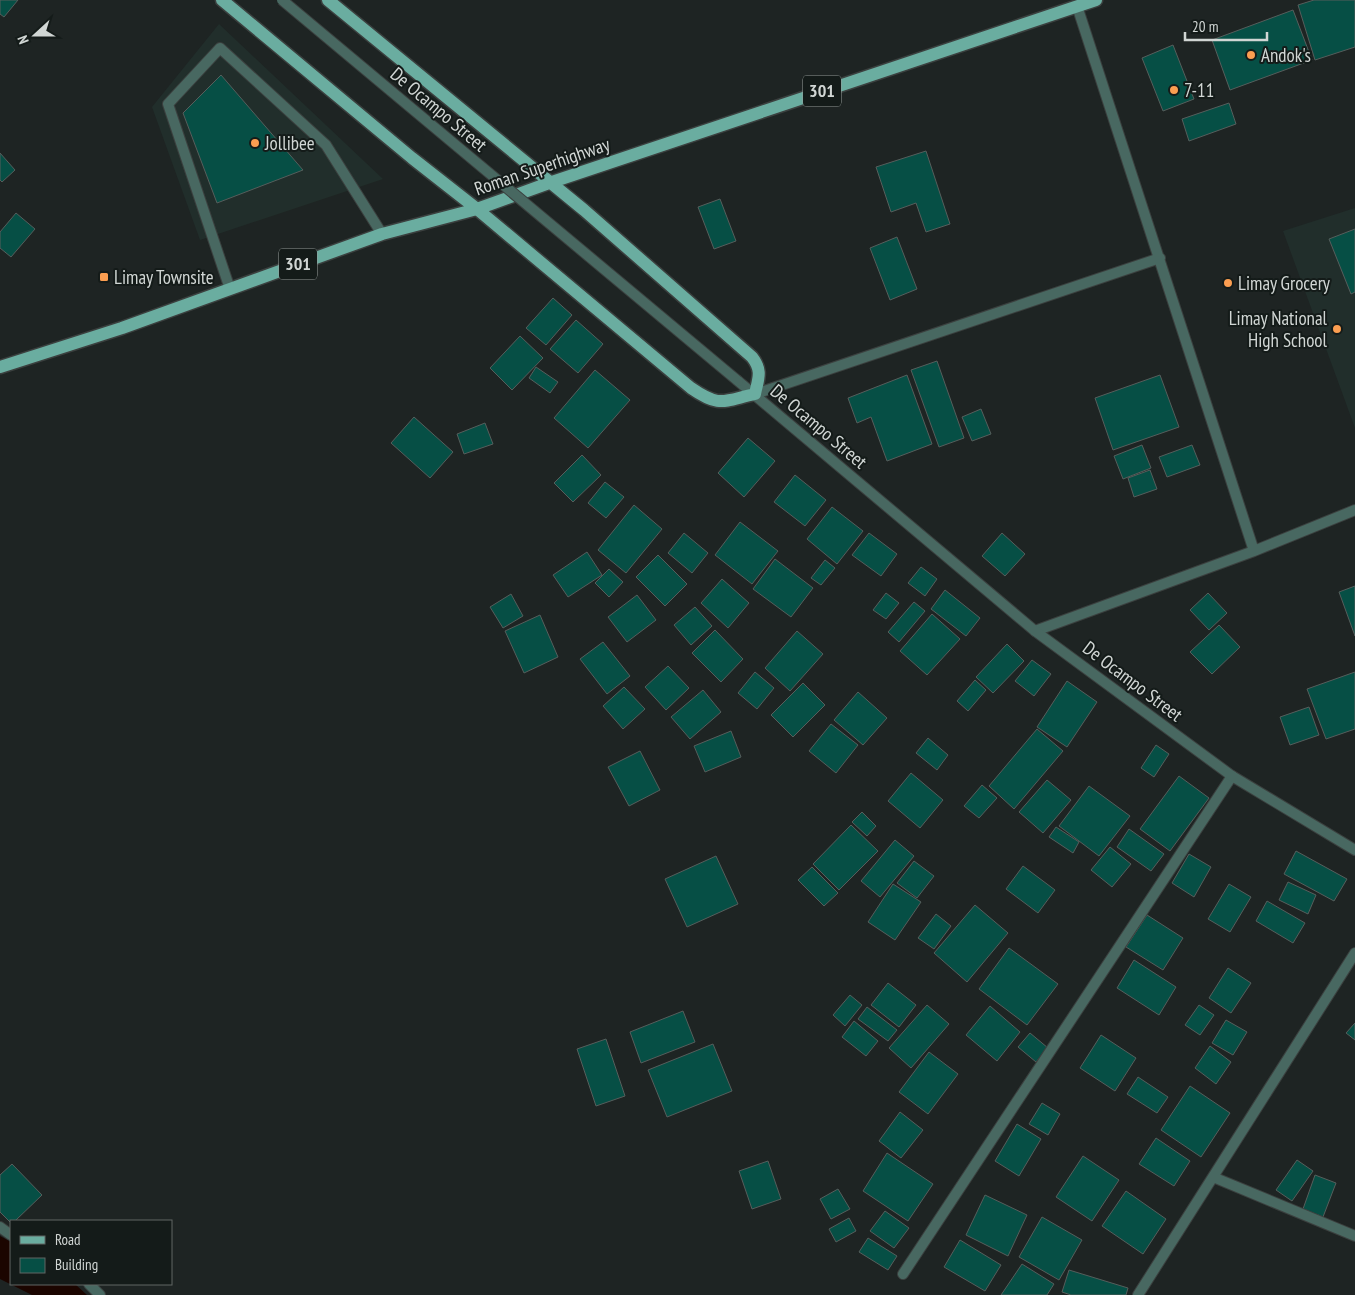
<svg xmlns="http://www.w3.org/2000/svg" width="1355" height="1295" viewBox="0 0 1355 1295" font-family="'PT Sans Narrow',sans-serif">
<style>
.built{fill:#212e2b}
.water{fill:#1b0500}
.building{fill:#064f45;stroke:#565e5c}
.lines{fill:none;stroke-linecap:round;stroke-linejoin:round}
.service-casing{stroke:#3b403f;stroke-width:12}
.minor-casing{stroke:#3b403f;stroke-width:12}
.tertiary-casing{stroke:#3b403f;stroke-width:12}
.primary-casing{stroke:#3b403f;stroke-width:15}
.service{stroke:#486861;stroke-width:10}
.minor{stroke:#486861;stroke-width:10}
.tertiary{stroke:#486861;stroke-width:10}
.primary{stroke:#6aada0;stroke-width:12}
.tertiary-bridge-casing{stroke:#3b403f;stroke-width:12;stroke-linecap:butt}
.tertiary-bridge{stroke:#486861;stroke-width:10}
.poi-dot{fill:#fb9e51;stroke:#141b19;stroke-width:2}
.labels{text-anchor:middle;stroke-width:4;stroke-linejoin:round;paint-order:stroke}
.shield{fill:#141b19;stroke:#989e9c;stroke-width:1}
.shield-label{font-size:18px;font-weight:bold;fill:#d1d6d4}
.poi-label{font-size:19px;fill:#d1d6d4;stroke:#141b19;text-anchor:start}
.street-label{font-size:19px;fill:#d1d6d4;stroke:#141b19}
</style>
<rect width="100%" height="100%" fill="#1e2423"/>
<path class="built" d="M219,24L383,179L200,240L152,107Z
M1355,208V428L1283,231Z"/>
<path class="water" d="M0,1236L11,1242V1284H75L87,1295H32L0,1279Z"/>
<path class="building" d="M0,0H18L4,17L0,14Z
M1314,0H1355V47L1315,60L1298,5Z
M1293,10L1312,60L1230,90L1212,40Z
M1173,45L1194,99L1163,111L1142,58Z
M221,75L303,170L217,203L183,113Z
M1229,103L1236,124L1189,141L1182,119Z
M926,151L950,224L926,232L916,203L891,212L876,167Z
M0,153L15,170L2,182L0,180Z
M720,199L736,241L714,249L698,207Z
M16,213L35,229L11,257L0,248V232Z
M1355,229V292L1351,294L1329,239Z
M897,237L917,289L890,300L870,248Z
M553,298L572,315L546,345L526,328Z
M576,320L603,344L578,373L550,349Z
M520,336L543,358L512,390L490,368Z
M937,361L964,438L939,447L911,370Z
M536,367L558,382L550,393L529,378Z
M595,370L630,400L588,448L554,418Z
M907,375L932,444L887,461L871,417L857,423L848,398Z
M1160,375L1179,427L1113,450L1095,398Z
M981,409L991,434L972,441L962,417Z
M414,417L453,452L430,478L391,443Z
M485,423L493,444L464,454L457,434Z
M748,438L775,461L744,497L718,473Z
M1142,445L1151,468L1123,479L1114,456Z
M1192,445L1200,465L1167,477L1159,457Z
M582,455L601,475L573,502L554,483Z
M1150,470L1157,489L1134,497L1128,478Z
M795,475L826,500L805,526L774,502Z
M605,482L624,497L606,518L588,503Z
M634,505L662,529L626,573L598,550Z
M832,507L863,531L837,564L807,539Z
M740,522L778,551L752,584L715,555Z
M684,533L708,553L692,573L668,553Z
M869,533L897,554L881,576L852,555Z
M1002,533L1025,554L1005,576L982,556Z
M587,552L602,575L568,597L553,575Z
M658,555L687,584L665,606L636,577Z
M775,559L813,588L791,617L753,589Z
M825,560L835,568L821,585L811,578Z
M921,567L937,579L925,596L908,583Z
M609,569L623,582L609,597L595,583Z
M722,579L749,603L728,628L701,603Z
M1355,586V636L1339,592Z
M945,590L980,618L966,636L931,609Z
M886,593L899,603L886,619L873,610Z
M1208,593L1227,613L1209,630L1190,610Z
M511,594L523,616L503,628L490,607Z
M637,595L656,620L627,642L608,617Z
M914,602L925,611L899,642L888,632Z
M695,607L712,626L691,645L674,625Z
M932,614L960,639L927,675L900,651Z
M540,615L558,657L524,673L505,631Z
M1219,625L1240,647L1212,674L1190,652Z
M715,630L743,659L721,682L692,653Z
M797,631L823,654L790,691L765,668Z
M603,642L630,676L607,694L580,659Z
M1007,644L1024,661L993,693L976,677Z
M1032,660L1051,674L1034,696L1015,681Z
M668,666L689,688L666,710L645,687Z
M755,672L774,688L757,709L738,693Z
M1355,672V729L1326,739L1307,689Z
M975,680L986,690L968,711L957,701Z
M1067,681L1097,702L1067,747L1037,727Z
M803,683L825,705L793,737L771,715Z
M624,687L645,709L623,729L603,706Z
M703,690L721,712L690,739L671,717Z
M858,692L887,718L863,745L834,720Z
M1309,707L1319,735L1290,745L1280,717Z
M831,724L858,745L836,773L809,751Z
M1037,729L1063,751L1014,809L989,786Z
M731,731L741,757L705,772L694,746Z
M928,738L948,755L937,770L916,753Z
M1156,745L1169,754L1154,777L1141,768Z
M640,751L660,790L629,806L608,767Z
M911,773L943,800L920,828L888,801Z
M1179,776L1209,798L1170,851L1140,829Z
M1047,780L1071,800L1043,833L1019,812Z
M982,785L997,798L979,818L964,806Z
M1089,786L1130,816L1099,856L1059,826Z
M862,812L876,826L867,836L852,822Z
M851,825L878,851L839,890L813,864Z
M1056,827L1079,842L1073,853L1049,837Z
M1129,829L1164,854L1151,871L1117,847Z
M895,840L914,856L880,897L861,881Z
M1110,847L1131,864L1112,887L1091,870Z
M1296,851L1347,879L1334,901L1284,874Z
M1189,854L1211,867L1194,897L1172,883Z
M716,856L738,904L687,927L665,879Z
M914,861L934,876L917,898L897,883Z
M1023,866L1055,890L1038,913L1006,889Z
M812,867L838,893L824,906L798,880Z
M1288,882L1316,895L1308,914L1279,900Z
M893,884L921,902L895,940L868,922Z
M1229,884L1251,897L1230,932L1208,919Z
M1267,901L1305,923L1293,943L1256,921Z
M975,905L1008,933L967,982L934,953Z
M936,914L951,926L934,949L918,938Z
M1147,915L1183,938L1163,970L1126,947Z
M1009,948L1058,984L1027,1025L979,989Z
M1134,960L1176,987L1159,1015L1117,988Z
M1228,968L1251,983L1231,1013L1209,998Z
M888,983L916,1005L899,1027L871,1005Z
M850,995L862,1005L845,1026L833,1015Z
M927,1005L949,1024L911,1068L889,1048Z
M1199,1005L1214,1015L1200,1035L1185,1025Z
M990,1006L1020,1032L997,1061L966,1035Z
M867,1007L897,1030L888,1041L858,1019Z
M683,1011L695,1042L641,1063L630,1032Z
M1226,1020L1247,1032L1233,1055L1212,1043Z
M854,1021L878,1041L866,1056L842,1037Z
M1355,1023V1040L1346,1033Z
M1030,1033L1048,1048L1036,1062L1018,1047Z
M1101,1035L1136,1058L1115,1091L1080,1068Z
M606,1039L625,1096L596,1106L577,1049Z
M713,1044L732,1091L667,1117L648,1070Z
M1210,1046L1231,1062L1216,1084L1195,1068Z
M929,1052L958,1074L928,1114L899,1092Z
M1138,1077L1168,1097L1157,1113L1127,1094Z
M1190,1086L1230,1113L1201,1157L1161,1130Z
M1042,1103L1060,1114L1048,1135L1029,1124Z
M900,1112L923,1130L901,1158L879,1141Z
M1017,1124L1041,1139L1019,1176L995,1161Z
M1156,1138L1190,1161L1174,1186L1139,1164Z
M887,1153L933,1184L908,1221L863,1191Z
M1083,1156L1119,1180L1092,1221L1056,1197Z
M1297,1160L1313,1171L1292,1201L1276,1190Z
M768,1161L781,1199L752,1209L739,1171Z
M12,1164L42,1195L15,1221H11V1223L0,1212V1175Z
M1315,1175L1336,1183L1323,1217L1303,1209Z
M838,1189L850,1209L831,1219L820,1199Z
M1126,1191L1166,1219L1143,1254L1102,1226Z
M985,1195L1027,1215L1008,1256L966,1235Z
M885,1211L909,1228L894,1248L870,1231Z
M1042,1217L1082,1240L1059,1280L1019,1257Z
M849,1218L856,1231L836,1242L829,1229Z
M868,1238L897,1256L888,1270L859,1252Z
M960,1240L1001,1265L985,1291L944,1267Z
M1022,1264L1054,1284L1047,1295H1001Z
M1069,1270L1128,1288L1126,1295H1071L1062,1292Z"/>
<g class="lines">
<g class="service-casing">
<path id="service" d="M230,289L168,104L220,48L326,145L382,234"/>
</g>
<g class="minor-casing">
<path id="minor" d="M1077,6L1254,551
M755,394L1160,258
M1035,631L1254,551L1355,510
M1213,1177L1355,1236
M0,1227L11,1235
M903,1274L1232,776
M89,1284L100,1295
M1138,1295L1355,953"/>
</g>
<g class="tertiary-casing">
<path id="tertiary" d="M738,381L1035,631L1232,776L1355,850"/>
</g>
<g class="primary-casing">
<path id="primary" d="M222,0L412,158L477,209L691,388C720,408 723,401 755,394C758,379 763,371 752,357L584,210L328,0
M0,367L122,328L382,234L477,209L549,183L1096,0"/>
</g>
<use href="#service" class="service"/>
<use href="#minor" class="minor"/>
<use href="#tertiary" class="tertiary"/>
<use href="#primary" class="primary"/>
<g class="tertiary-bridge-casing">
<path id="tertiary-bridge" d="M282,0L738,381"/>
</g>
<use href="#tertiary-bridge" class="tertiary-bridge"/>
</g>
<g class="poi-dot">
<circle cx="1251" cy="55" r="5"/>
<circle cx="1174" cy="90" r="5"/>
<circle cx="255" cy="143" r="5"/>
<rect x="99" y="272" width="10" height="10" rx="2.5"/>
<circle cx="1228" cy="283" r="5"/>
<circle cx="1337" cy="329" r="5"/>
</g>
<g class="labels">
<g class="shield">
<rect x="803" y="75.5" width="38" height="31" rx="4"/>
<rect x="279" y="248.5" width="38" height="31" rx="4"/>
</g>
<g class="shield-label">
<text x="822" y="97">301</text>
<text x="298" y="270">301</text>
</g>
<g class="poi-label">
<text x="1261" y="62">Andok's</text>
<text x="1184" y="97">7-11</text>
<text x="265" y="150">Jollibee</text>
<text x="114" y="284">Limay Townsite</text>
<text x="1238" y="290">Limay Grocery</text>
<text x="1327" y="325" text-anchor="end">Limay National<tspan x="1327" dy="22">High School</tspan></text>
</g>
<g class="street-label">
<text transform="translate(439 109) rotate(40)" y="7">De Ocampo Street</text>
<text transform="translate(542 166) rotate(-19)" y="7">Roman Superhighway</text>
<text transform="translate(819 426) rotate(40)" y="7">De Ocampo Street</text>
<text transform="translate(1133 681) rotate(37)" y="7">De Ocampo Street</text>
</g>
</g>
<rect x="10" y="1220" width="162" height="65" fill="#141b19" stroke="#606664"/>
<rect x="20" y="1236" width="25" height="8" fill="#6aada0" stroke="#606664"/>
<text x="55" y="1245" font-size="15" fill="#d1d6d4">Road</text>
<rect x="20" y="1258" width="25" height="15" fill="#064f45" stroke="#606664"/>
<text x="55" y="1270" font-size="15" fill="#d1d6d4">Building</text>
<g transform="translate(35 35) rotate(249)" stroke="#141b19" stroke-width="4" paint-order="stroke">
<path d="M0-4L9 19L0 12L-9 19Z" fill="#d1d6d4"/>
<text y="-8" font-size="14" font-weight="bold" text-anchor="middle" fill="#d1d6d4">N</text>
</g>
<path d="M1185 32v8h82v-8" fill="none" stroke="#d1d6d4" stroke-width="2.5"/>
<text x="1192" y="32" font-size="15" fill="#d1d6d4" stroke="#141b19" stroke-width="4" paint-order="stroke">20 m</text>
</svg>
